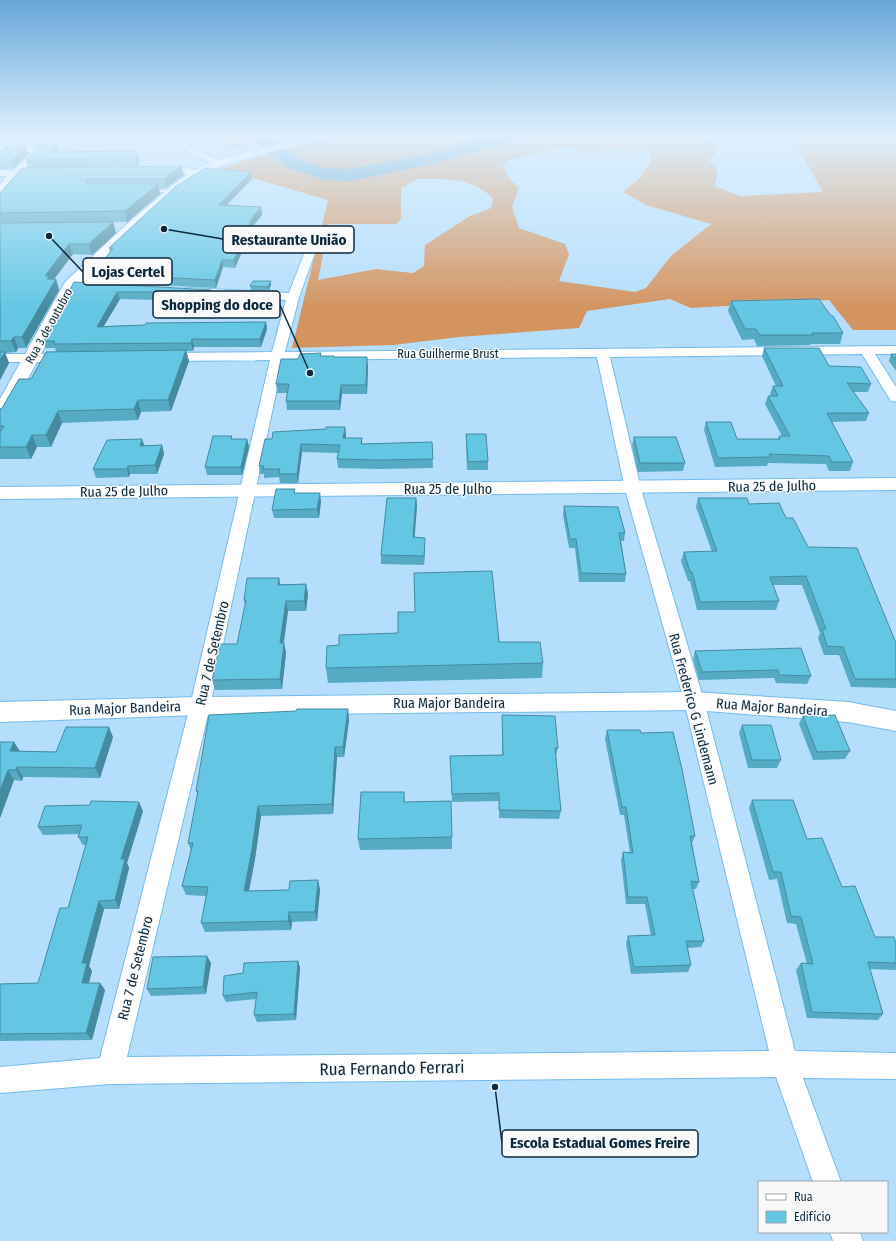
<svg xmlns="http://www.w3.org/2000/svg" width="896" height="1241" viewBox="0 0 896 1241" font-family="'Fira Sans Condensed',sans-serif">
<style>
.green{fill:#efb485}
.forest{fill:#d39460;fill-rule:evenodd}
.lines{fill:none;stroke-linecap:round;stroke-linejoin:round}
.river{fill:#4790c0;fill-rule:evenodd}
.lane-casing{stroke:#74bbea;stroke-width:2}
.street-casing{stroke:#74bbea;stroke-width:2}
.secondary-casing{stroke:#74bbea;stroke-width:2}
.lane{fill:#fff;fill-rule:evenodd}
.street{fill:#fff;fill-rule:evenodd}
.secondary{fill:#fff;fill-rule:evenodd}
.wall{fill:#55abc4}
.shaded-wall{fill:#458ba0}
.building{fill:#63c7e4;stroke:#458ba0}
.labels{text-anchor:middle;stroke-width:3;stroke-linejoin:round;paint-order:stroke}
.far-street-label{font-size:12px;fill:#0c2a3d;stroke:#f9f9f9}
.street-label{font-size:14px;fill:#0c2a3d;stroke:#f9f9f9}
.near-street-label{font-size:17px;fill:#0c2a3d;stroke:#f9f9f9}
.leader{fill:none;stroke:#0c2a3d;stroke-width:1.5}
.callout-dot{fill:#0c2a3d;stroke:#f9f9f9;stroke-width:1.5}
.callout{fill:#f9f9f9;stroke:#0c2a3d;stroke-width:1.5}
.callout-label{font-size:15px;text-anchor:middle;font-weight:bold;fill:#0c2a3d}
</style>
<rect width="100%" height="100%" fill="#b5defc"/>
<path class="green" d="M0,135H77L73,140L0,142Z"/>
<path class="forest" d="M214,135H289L291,137L232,149Z
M335,135H704L716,143L717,152L709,160C718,171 719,172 714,186L740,196L823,192L791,135H896V330H853L829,300L691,308L670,299L587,311L579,328L459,337L393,345L292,348L328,200L221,169L261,155ZM560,147L572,148L582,152L613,149L649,150L652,160L640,178L623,192L646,205L711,224L671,256L646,288L635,292L559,281L569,254L565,244L519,228L512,207L519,188L509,178L503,167L506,161ZM418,179C445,179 474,177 493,199L491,208L470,216L425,245L424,266L413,273L376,269L318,280L329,224H397L401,218V188Z"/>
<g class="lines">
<path class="river" d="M249,135H269L301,160L327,168L350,169L423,155L492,135H521L518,139L433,164L350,181L325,180L287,168Z"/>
<g class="lane-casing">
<path id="lane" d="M146,190H172L174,191L172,192H148L146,191Z"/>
</g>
<g class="street-casing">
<path id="street" d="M172,135H180L192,147L223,163L218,166L215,165C199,156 182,152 172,135Z
M0,146H36L39,147L41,153L19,175L16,176L11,173L32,152H0Z
M316,233L321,236L299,297L285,352L896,346V354H875L896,387V402L891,401L862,354L610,357L641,489L704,701L795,1051L896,1053V1079L803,1078L841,1182H813L776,1077L110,1084L0,1093V1067L100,1058L190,706L270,360L163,361L158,360L157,357L158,354L163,353L272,352L286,300L188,294L184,293L182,291L184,289L188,288L289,293L311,236ZM597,357L625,489L684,701L769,1051L127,1057L210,706L283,360Z
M0,354H67L72,355L73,358L72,361L67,362H0Z
M830,1232H860L863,1241H833Z"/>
</g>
<g class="secondary-casing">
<path id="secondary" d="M311,135H329L328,137L222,165L199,177L176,193L135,230L76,287L9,415L6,419L0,420V399L65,282L127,224L168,189L187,175L180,170L182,168L186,167L195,170L214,161Z
M0,170H46L50,171L52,173L50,175L46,176H19L4,195L0,196V185L7,176H0Z
M896,478V490L0,499V487Z
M694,692L848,702L896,711V731L848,722L694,710L200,715L0,722V702L200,697Z"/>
</g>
<use href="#lane" class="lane"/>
<use href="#street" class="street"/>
<use href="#secondary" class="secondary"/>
</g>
<path class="wall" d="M137,151L139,159V166L58,167L184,175L166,188L159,189L160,194L127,222L0,223V193L28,168L26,160L59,152Z
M0,152L28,154L14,168L0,169Z
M251,172L252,179L226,205L261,207L262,215L253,226L235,268L223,267L216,288L96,282L94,274L110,252L109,248Z
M113,222L116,233L92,255L73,254L54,279H56L59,290L26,348H18L16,352L5,353L9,363L0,380V223Z
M271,281V285L269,290H251L250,286Z
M74,282L211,290L213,297L211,304L161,300L120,299L104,326L266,322L267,329L261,347H194L193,351H186L189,361L171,411L141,412L138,420L62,423L51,447H37L31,459H0V409L2,408L31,379L56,351L55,348H46L43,341Z
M263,293L265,300L261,308L243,307L241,299Z
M731,301L831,316L843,333L840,344H811L810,345L757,346L754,339L742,340L728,311Z
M764,348L829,366L871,384L868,392H853L869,413L866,421L832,422L853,462L850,471H829L826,464L768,463L767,466L715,467L704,430L706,422L737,439H778L779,436H782L765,404L768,396H771L770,394L773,386H776L762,356Z
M891,354H896V371L889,361Z
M321,356L334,357L368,366L367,394H342L340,410H287L286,401L287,393H277L276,384L298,359Z
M345,427L346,436V438H362V444L432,442L433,468L380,469L338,468L337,459L339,453L302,452L298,483H280L279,477L264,478V474H260L259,466L272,439L326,429Z
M466,434L488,461V470H467L466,443Z
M232,436V439H247L249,447L242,475H207L205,467Z
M634,437L685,463L683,471L638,472L632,445Z
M144,445H162L164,454L157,474H130L129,477L96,478L93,469Z
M295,489V493L321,501L319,518H274L272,510Z
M416,498L417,506L414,537L425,546L424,565L381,564V555Z
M698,498L749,504L786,518L808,547L896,643V688L851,687L839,655H824L818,638L820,633L802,585H773L779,601L776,610H697L690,581H688L681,561L684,552H712L696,507Z
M564,506L625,533L624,541H621L626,574L625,582H579L575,548H569L563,515Z
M280,584H306L308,594L306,611H288L284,643L286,653L282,689L215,690L212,680L237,644L245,605L244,600Z
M499,642L543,663L542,678L328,683L326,668Z
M695,651L811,676L807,684L776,683L774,678L699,680L693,659Z
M348,709L349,720L344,757H337L333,814L261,816L255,859L249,891L289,890L318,880L320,890L317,921L292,922L291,930L205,932L201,923L206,896L186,895L182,886L191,850L188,843L198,795L196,791Z
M502,715L558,748L556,756L561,811L559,819L499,818V801L452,802L450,756L502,755Z
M803,716L850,751L845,759L813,760L799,724Z
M742,725L781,760L777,768H748L739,733Z
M607,730L641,733L695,836L692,843L699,882L696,889H692L704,941L701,947L687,948L691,965L688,972L631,974L626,943L628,936H651L645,904H626L621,860L623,852L630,853L624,815H620L605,739Z
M113,737L100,778L23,777L22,781L14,780L0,818V742H14L20,751L56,752Z
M404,792L405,802L452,837V849L360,850L358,839Z
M752,800L807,839L842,887L875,937L896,944V970L870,969L883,1014L878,1020L807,1018L796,970L801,963L807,964L796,924L787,923L777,879L769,880L749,808Z
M143,811L127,863L129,868L119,909H104L89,966L92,971L89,983H100L105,990L92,1040L0,1041V984L38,983L68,908L86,845H83L78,837L79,834L43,835L38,827Z
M298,961L300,968L296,1020L257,1022L254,1015L257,999L226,1002L223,996L243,973Z
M211,963L206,994L151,996L147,989Z"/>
<path class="shaded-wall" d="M57,144L59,152L53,160L51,152Z
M26,147L28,154L14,168L11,162Z
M137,151L139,159V166L137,158Z
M182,166L184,175L166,188L164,179Z
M251,172L252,179L220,212L219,205Z
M158,184L160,194L127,222L125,211Z
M261,207L262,215L253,226L235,268L234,260L252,218Z
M113,222L116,233L92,255L89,244Z
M69,244L73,254L51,283L56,279L59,290L26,348L22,337L45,276Z
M222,260L223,267L216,288L215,280Z
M271,281V285L269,290L268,287Z
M211,290L213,297L211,304L209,297Z
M117,292L120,299L99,334L97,327Z
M263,293L265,300L261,308L260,300Z
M266,322L267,329L261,347L260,339Z
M14,337L18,348L16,352L11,341Z
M192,339L194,347L193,351L191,343Z
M186,350L189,361L171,411L168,400Z
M5,352L9,363L0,380V360Z
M367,357L368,366L367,394L366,385Z
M341,385L342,394L340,410L339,401Z
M138,400L141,412L138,420L134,409Z
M58,411L62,423L51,447L46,435Z
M345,427L346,436L344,446L343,438Z
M32,435L37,447L31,459L26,447Z
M142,439L145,447L140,446Z
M247,439L249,447L242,475L241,467Z
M301,444L302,452L298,483L297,474Z
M162,445L164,454L157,474L155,465Z
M128,466L130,474L129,477L127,469Z
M320,493L321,501L319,518L317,509Z
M416,498L417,506L414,546L413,537Z
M425,538V546L424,565V556Z
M279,578L281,588L278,585Z
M306,584L308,594L306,611L304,601Z
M286,601L288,611L282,653L280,643Z
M284,643L286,653L282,689L280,679Z
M348,709L349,720L344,757L343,747Z
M109,727L113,737L100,778L95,768Z
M14,742L20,752L10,751Z
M335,747L337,757L333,814L332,804Z
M17,767L23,777L22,781L16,770Z
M8,770L14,780L0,818V791Z
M139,802L143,811L127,863L129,868L119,909L115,900L121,859Z
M258,806L261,816L255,859L247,900L244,891Z
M318,880L320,890L317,921L315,912Z
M99,901L104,909L89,966L92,971L87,990L82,983V963Z
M289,912L292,922L291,930L288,921Z
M207,956L211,963L206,994L203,987Z
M298,961L300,968L296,1020L294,1014Z
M100,983L105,990L92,1040L86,1033Z"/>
<path class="building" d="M40,144H57L51,152L137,151V158L26,160L40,146Z
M5,147H26L11,162H0V152Z
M182,166L164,179H85L86,183L88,184H158L125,211L0,213V193L22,168Z
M205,168L251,172L219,205L261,207L252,218L234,260H222L215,280L94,274L113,248H109L175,187Z
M113,222L89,244H69L45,276H49L47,279H56L22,337H14L11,341H0V223Z
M253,281H271L268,287L250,286Z
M74,282L211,290L209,297L159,292H117L97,327L145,325L146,323L266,322L260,339H192L191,343L53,344L55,341H43Z
M819,299L831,316H833L843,333H812L813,335H760L756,329H745L731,301Z
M764,348H819L829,366L861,367L871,384L847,383L869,413H827L853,462H832L829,456L769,454L770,457L718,458L706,422H731L737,439H780L779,436H790L768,396H778L773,386H783Z
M186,350L168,400H138L134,409L58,411L46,435H32L26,447H0V432L4,426H0V409L2,408L19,379H31L46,352Z
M0,352H5L0,360Z
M321,353L320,356H334V357H367L366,385H341L339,401H286L289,384H276L281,359H298L300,354Z
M891,354H896V360Z
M326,427H345L343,438H362L361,444L432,442L433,459L379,460L337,459L340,445L301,444L297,474H279L280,469H263L264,466H259L265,439H272L273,432L326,429Z
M466,434H486L488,461L468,462Z
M213,436H232L231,439H247L241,467H205Z
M634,437H676L685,463H640Z
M142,439L140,446L162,445L155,465L128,466L127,469H93L107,440Z
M276,489H295L294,493H320L317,509L272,510Z
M387,498H416L413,537L425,538L424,556L381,555Z
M698,498H747L749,504L779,503L786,518H793L808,547L857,548L896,643V679H855L843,647L827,646L822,629H826L806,576L770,577L779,601L700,602L692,572H690L684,552L717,551Z
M564,506L618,507L625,533H619L626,574L581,573L576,539H570Z
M492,571L499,642H540L543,663L326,668L327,646L339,645V635L398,633V612H415L414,573Z
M247,578H279L278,585L306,584L304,601H286L280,643H284L280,679L212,680L220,644H237L246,600H244Z
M801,648L811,676L779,675L778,670L702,672L695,651Z
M297,709H348L343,747H335L332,804L258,806L252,849L244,891L289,890L290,881L318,880L315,912H289L288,921L201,923L208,887L182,886L193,843H188L198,791H196L209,715L296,711Z
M502,715L555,716L558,748H555L561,811L499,810V793L452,794L450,756L503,755Z
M835,715L850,751L817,752L803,716Z
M742,725H771L781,760H752Z
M66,727H109L95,768L17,767L16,770H8L0,791V742H14L10,751L56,752Z
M607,730H640L641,733L673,732L682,769L695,836H690L699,882L691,881L704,941H686L691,965L634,967L628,936L655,935L647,897H628L623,852L633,853L626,807H622Z
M361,792H404V802L451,801L452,837L358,839Z
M752,800H793L807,839L822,838L842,887L855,886L875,937H894L896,944V963L868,962L883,1014L812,1012L801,963L813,964L801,917L791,916L781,872H773Z
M91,801L139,802L121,859H125L115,900L99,901L82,963H87L82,983H100L86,1033L0,1034V984L38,983L60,908H68L88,837H78L82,825L38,827L45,806L90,805Z
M207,956L203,987L147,989L153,957Z
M298,961L294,1014L254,1015L257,992L223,996L224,976L243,973L244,963Z"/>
<linearGradient id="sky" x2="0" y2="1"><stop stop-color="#67a6d8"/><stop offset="0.44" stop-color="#def0fe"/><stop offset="1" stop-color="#def0fe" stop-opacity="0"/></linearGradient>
<rect width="896" height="309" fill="url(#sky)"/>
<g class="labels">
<g class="far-street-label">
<text transform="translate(49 326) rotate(-61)" y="4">Rua 3 de outubro</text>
<text x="448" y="358">Rua Guilherme Brust</text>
</g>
<g class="street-label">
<text transform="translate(772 486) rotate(-1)" y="5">Rua 25 de Julho</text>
<text x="448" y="494">Rua 25 de Julho</text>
<text transform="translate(124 491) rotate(-1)" y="5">Rua 25 de Julho</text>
<text transform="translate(212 653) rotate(-77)" y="5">Rua 7 de Setembro</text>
<text x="449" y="708">Rua Major Bandeira</text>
<text transform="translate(772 707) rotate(4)" y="5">Rua Major Bandeira</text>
<text transform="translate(125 708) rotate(-2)" y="5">Rua Major Bandeira</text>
<text transform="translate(694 709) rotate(75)" y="5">Rua Frederico G Lindemann</text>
<text transform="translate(135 968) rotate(-76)" y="5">Rua 7 de Setembro</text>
</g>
<g class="near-street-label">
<text transform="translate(392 1068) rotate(-1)" y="6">Rua Fernando Ferrari</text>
</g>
</g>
<path class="leader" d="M164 229L223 239M49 236L83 272M310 373L280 305M495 1087L502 1143"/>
<g class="callout-dot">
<circle cx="164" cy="229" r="4"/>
<circle cx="49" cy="236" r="4"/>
<circle cx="310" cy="373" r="4"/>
<circle cx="495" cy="1087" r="4"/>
</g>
<g class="callout">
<rect x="223" y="226" width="131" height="27" rx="4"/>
<rect x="83" y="258" width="89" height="27" rx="4"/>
<rect x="153" y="291" width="127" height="27" rx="4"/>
<rect x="502" y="1130" width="196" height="27" rx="4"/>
</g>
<g class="callout-label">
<text x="289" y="245">Restaurante União</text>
<text x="128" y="277">Lojas Certel</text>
<text x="217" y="310">Shopping do doce</text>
<text x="600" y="1148">Escola Estadual Gomes Freire</text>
</g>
<rect x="758" y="1181" width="130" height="52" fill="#f9f9f9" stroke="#9aa6ae"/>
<rect x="766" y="1194" width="20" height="6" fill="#ffffff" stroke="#9aa6ae"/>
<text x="794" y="1201" font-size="12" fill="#0c2a3d">Rua</text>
<rect x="766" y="1211" width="20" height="12" fill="#63c7e4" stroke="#9aa6ae"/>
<text x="794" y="1221" font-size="12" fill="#0c2a3d">Edifício</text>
</svg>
